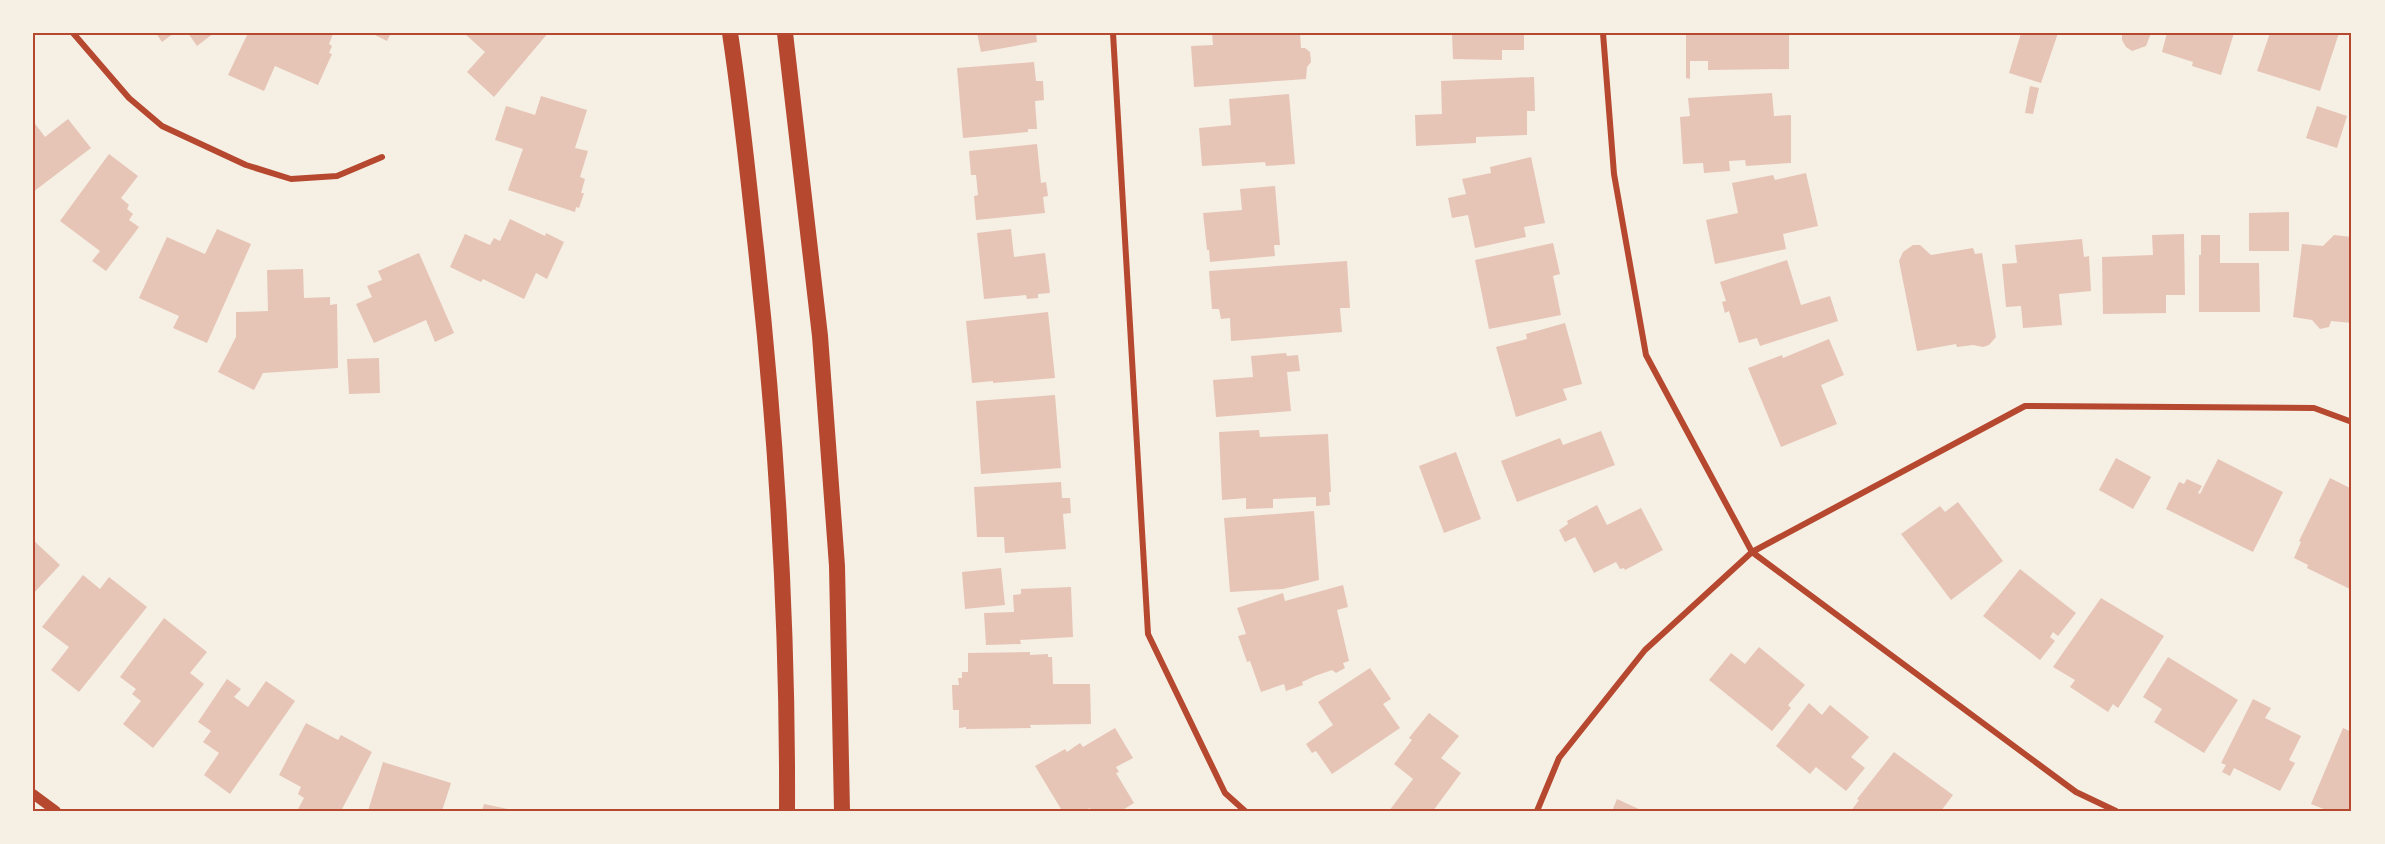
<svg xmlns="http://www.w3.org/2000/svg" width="2385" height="844" viewBox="0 0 2385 844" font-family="'Crimson Pro',serif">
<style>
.building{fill:#e6c5b7}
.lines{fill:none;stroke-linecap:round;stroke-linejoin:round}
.minor{stroke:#b5482f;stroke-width:6}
.tertiary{stroke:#b5482f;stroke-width:10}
.trunk{stroke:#b5482f;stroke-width:16}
.neatline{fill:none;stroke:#b5482f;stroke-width:2}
</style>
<rect width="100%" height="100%" fill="#f6efe4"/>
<path class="building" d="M156,33H174L162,42Z
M188,33H214L197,46Z
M248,33L333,34L329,44L332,46L329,53L332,54L318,85L275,66L264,91L228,75Z
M371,33H391L387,41Z
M464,33H548L494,97L467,72L485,52Z
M977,33H1036L1037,42L981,52Z
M1212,33H1300L1301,48H1305L1310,52L1311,62L1307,67L1306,79L1194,87L1191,46L1213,45Z
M1452,33H1524V50H1502V60L1453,59Z
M1686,33H1789V69L1708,70V61H1690V79L1686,78Z
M2021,33H2058L2041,83L2009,73Z
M2122,33H2151L2146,46L2132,51L2126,47L2122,40Z
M2167,33H2234L2221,75L2192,66L2193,62L2162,52Z
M2270,33H2339L2320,91L2257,71Z
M1034,62L1036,81H1043L1044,100L1035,101L1037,129H1028V132L963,138L957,68Z
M1534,77L1535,111H1527V135L1476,137V143L1416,146L1415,115L1442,114L1441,81Z
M2030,86L2039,88L2033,114L2025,113Z
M1772,93L1774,116L1791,115V163L1746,166L1745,160L1729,161L1730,171L1704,173L1703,163L1683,164L1680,117L1690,116L1688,98Z
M1289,94L1295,164L1266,166L1265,162L1202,166L1199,128L1231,125L1229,99Z
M541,96L587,110L575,148L588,151L580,177L585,179L581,193H584L579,208L576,207L575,212L508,190L523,149L495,140L506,106L535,115Z
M2317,106L2347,116L2337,148L2306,138Z
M68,119L91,148L33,192V121L45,137Z
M1037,144L1041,183L1046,182L1048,196L1043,197L1045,213L976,220L974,196L978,195L976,175H971L969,151Z
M109,154L138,176L121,198L129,205L127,209L133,214L129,220L139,227L106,271L92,261L100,251L60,221Z
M1531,157L1545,223L1524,227L1526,237L1475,248L1468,215L1452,218L1448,198L1466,194L1462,179L1491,173L1490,167Z
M1806,173L1818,226L1783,234L1786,249L1715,264L1706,220L1738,213L1732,183L1773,175L1775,180Z
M1275,186L1280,245H1274L1275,256L1210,262L1209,250H1207L1203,213L1242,210L1240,189Z
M2289,212V251H2249V213Z
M510,219L545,236L546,233L564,242L547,279L536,273L524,299L483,279L481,282L450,267L465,234L490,245L494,238L500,241Z
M217,229L251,244L207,343L173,328L179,316L139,298L167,237L205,254Z
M1011,229L1014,257L1045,253L1050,293L1038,294V298L1027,299L1026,295L984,299L977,233Z
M2184,234L2185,295H2166V313L2103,314L2102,257L2153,255L2152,235Z
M2201,235H2220V263H2259L2260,312H2199V255H2201Z
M2334,235L2352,237V323L2331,321L2329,327L2320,329L2312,320L2293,317L2302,244L2323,246Z
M2082,239L2084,257L2089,256L2091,291L2059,294L2062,325L2023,328L2021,306L2006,307L2002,264L2017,263L2015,245Z
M1553,243L1560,274L1553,276L1561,315L1489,329L1475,260Z
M1913,245H1920L1931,255L1973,248L1975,254L1982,253L1996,337L1989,345L1983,347L1973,345L1957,347L1956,344L1917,351L1899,261L1903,252Z
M419,253L454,333L435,342L426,320L374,343L356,304L372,297L367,286L382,280L378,271Z
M1787,260L1801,305L1830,296L1838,321L1760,346L1757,338L1739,343L1729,311L1725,313L1722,302L1726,301L1720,282Z
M1347,261L1350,308H1340L1342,332L1231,341L1230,318L1221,319L1219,309H1212L1209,271Z
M303,269L304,298L330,297V305L337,304L338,368L263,373L254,390L218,372L236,337V312L268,311L267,270Z
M1048,312L1055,378L993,383V381L972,383L966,321Z
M1565,323L1582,384L1563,389L1567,400L1516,417L1496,347L1527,339L1526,334Z
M1829,339L1844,375L1821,385L1837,424L1781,447L1748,368L1782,355L1783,358Z
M1286,353L1287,356L1298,355L1300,371L1287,372L1291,411L1216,417L1213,380L1253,377L1251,356Z
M379,358L380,393L349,394L347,359Z
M1055,395L1061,468L981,474L976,401Z
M1259,430L1260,437L1328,434L1331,492H1329L1330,505L1316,506V497L1273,499V508L1246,509V498L1222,500L1219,432Z
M1601,431L1615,465L1517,502L1501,461L1560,438L1563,445Z
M1456,452L1481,519L1444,533L1419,466Z
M2116,458L2151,477L2133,509L2099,490Z
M2218,459L2283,492L2253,552L2166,509L2179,482L2184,484L2187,479L2202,486L2198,493L2200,494Z
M2330,478L2352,489V520L2350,524L2352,525V590L2307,568L2308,565L2294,558L2301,542L2299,541Z
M1061,482L1062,498H1070L1071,513L1063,514L1066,549L1005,553L1004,537H977L974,487Z
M1958,502L2003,561L1951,600L1901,534L1940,506L1945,512Z
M1597,505L1607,525L1641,508L1663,550L1625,570L1624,568L1620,569L1616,562L1594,573L1575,537L1565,542L1559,530L1568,524L1567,521Z
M1314,511L1319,580L1283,589L1230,592L1224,518Z
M33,540L60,565L33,594Z
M1001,568L1005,605L965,609L962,572Z
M2020,569L2076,613L2058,636L2053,632L2050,637L2055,641L2040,660L1983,616Z
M83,575L100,589L109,577L147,607L79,692L51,670L69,647L42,627Z
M1343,585L1348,607L1337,610L1349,661L1343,663L1345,668L1336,673L1332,670L1315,676L1302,682L1303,685L1286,691L1284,684L1261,692L1250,661L1247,662L1238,636L1246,634L1237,608L1283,593L1285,601Z
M1071,587L1073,637L1020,640L1021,644L986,645L984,613L1014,612L1013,595L1021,594V589Z
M2101,598L2164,636L2118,708L2113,704L2108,712L2070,687L2075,680L2053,667Z
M164,618L207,652L190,673L204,684L153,748L123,724L141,701L132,694L136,689L120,677Z
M1759,647L1805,685L1788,705L1791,708L1772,731L1709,680L1731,653L1745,664Z
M1030,652V655L1048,654V657H1052L1053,684H1090L1091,724L1030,725L1031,728L966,729V727L959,728V710H953L952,685H959L958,678H962V672H968V653Z
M2168,657L2238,700L2204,753L2154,722L2162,709L2143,697Z
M1370,668L1391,699L1383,704L1400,728L1332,774L1316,751L1312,753L1306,744L1333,725L1318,702Z
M227,679L241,689L234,697L248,707L266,681L295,701L230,794L204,775L219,753L203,742L211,731L198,722Z
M2253,699L2271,708L2265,718L2301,736L2289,760L2295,763L2280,791L2234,768L2230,776L2222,772L2226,765L2221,763Z
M1809,703L1822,715L1830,705L1869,737L1851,757L1865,768L1846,791L1816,767L1810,774L1776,746Z
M1429,713L1459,736L1441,758L1461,773L1433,811H1389L1413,779L1394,764L1412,740L1409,738Z
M306,723L338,740L341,735L372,752L341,811H297L304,798L298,794L301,787L279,775Z
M1115,728L1133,758L1116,767L1119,772L1116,773L1134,803L1121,811H1092L1090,808L1084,811L1061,809L1035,766L1065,749L1067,752L1080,743L1083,747Z
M2343,728L2352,732V810L2329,811L2311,804Z
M1894,752L1953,795L1941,811H1851L1859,800L1857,799Z
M383,762L451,783L442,811H368Z
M1617,799L1643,811H1612Z
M484,804L512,810V811H482Z"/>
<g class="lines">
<path class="minor" d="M73,33L129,98L162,126L246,165L291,179L337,176L382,157
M1113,33L1148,634L1225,793L1245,811
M1603,33L1614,174L1646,355L1752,552L2076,792L2116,811
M1537,811L1559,758L1645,650L1752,552L2025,406L2314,408L2352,422"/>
<path class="tertiary" d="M33,794L56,811"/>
<path class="trunk" d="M730,33C740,99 747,165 754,231C776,424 788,617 787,811
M785,33L820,336L837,566L842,811"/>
</g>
<rect width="2385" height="844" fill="none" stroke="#f6efe4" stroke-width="69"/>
<rect x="34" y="34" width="2316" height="776" class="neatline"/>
</svg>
